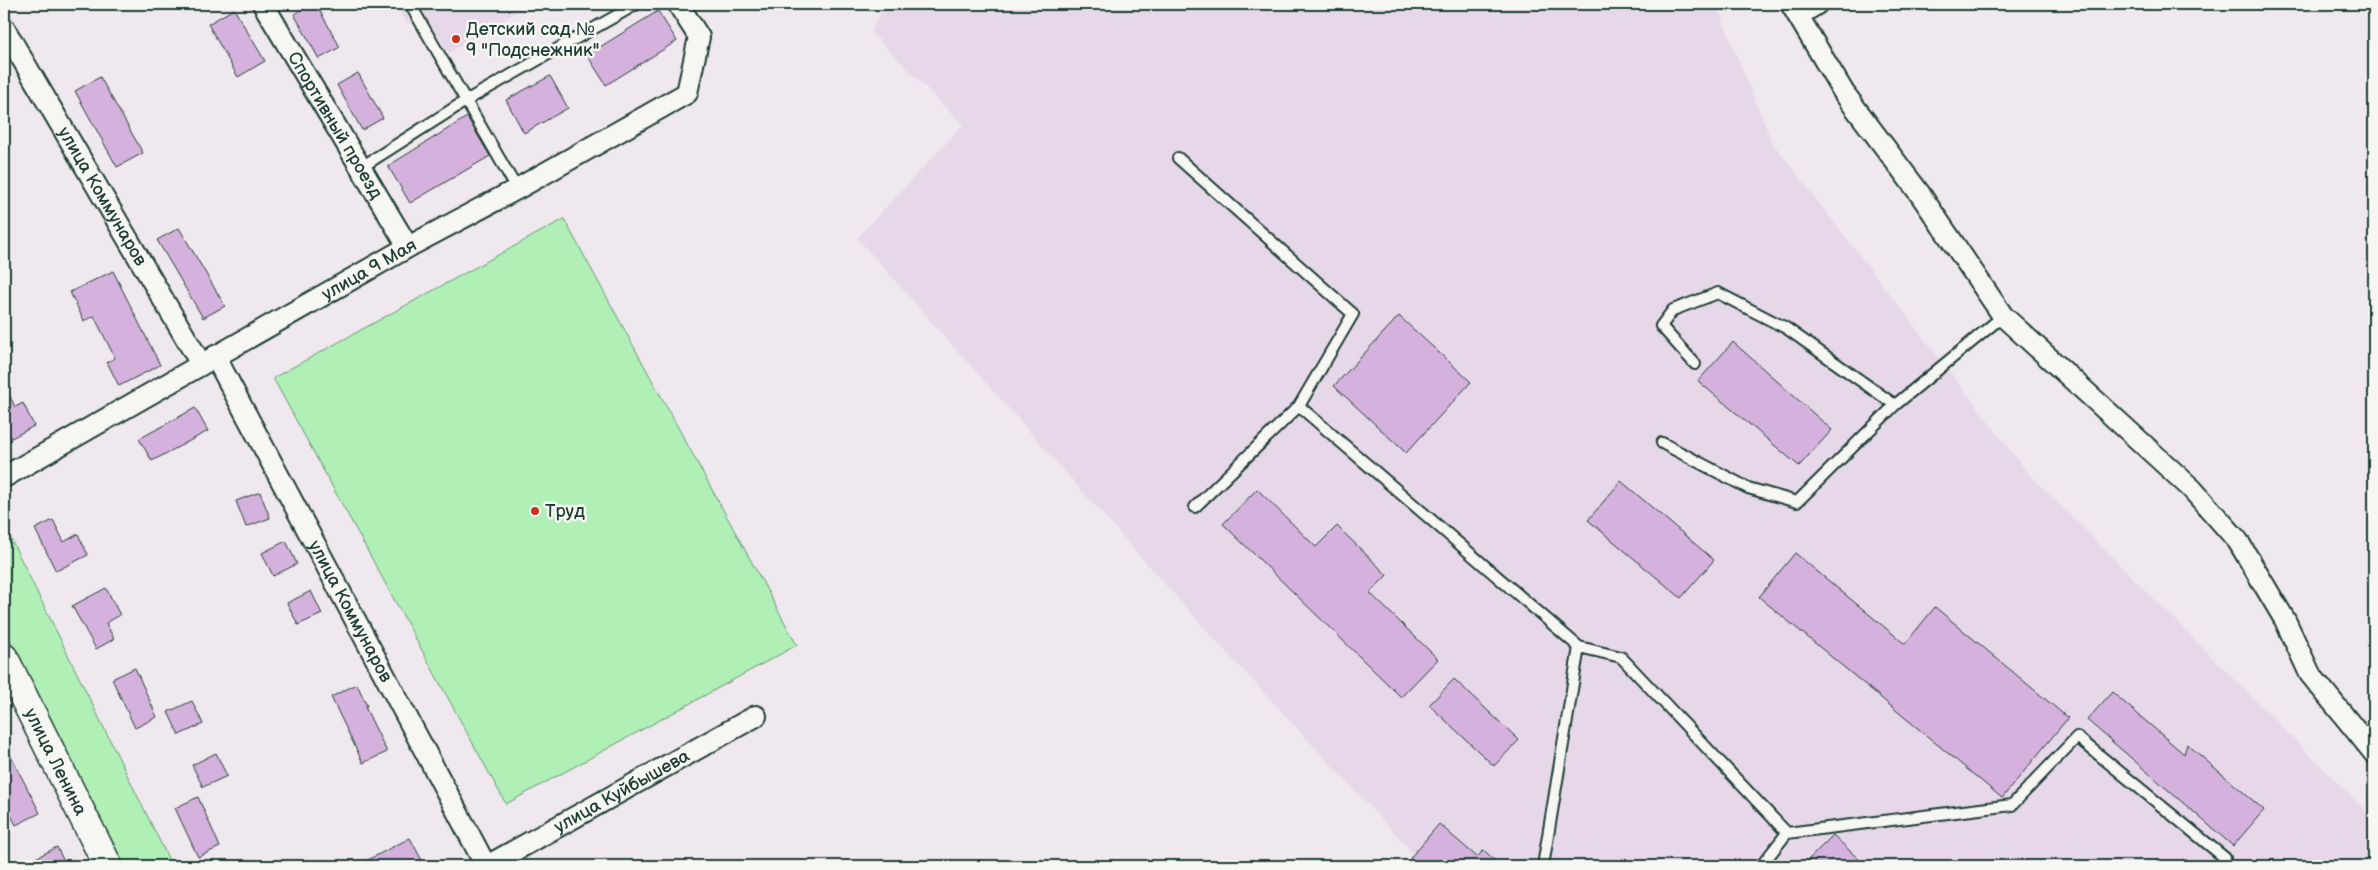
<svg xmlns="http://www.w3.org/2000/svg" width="2378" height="870" viewBox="0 0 2378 870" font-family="'Balsamiq Sans',sans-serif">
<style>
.built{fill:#e7d8e9}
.green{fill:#b0efb6;stroke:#689675}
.building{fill:#d5b2dd;stroke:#1f3d34}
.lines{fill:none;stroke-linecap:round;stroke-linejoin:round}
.lane-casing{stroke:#1f3d34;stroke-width:14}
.street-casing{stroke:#1f3d34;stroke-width:24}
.secondary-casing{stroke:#1f3d34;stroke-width:31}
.lane{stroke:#f6f6f2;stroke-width:10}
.street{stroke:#f6f6f2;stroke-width:20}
.secondary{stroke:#f6f6f2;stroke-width:28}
.poi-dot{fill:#c8321e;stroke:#f6f6f2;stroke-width:2}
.labels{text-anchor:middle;stroke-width:5;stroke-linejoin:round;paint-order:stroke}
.poi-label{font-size:18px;fill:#1f3d34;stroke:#f6f6f2;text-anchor:start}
.street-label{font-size:18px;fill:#1f3d34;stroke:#f6f6f2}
</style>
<rect width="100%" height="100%" fill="#efe8ee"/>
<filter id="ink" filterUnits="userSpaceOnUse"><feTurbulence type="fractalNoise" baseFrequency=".02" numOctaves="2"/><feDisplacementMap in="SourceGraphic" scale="10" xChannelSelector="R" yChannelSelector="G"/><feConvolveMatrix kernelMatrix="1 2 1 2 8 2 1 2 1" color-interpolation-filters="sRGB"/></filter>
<g filter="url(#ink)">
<path class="built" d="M394,4H526L527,6L449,53L422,12L407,24Z
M885,4H1716L1772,142L2028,473L2374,819V866H1425L1213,638L857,238L963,125L871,32Z"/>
<path class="green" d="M564,219L797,645L506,804L273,378Z
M4,525L172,866H121L4,628Z"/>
<path class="building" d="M311,4H316L340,47L319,59L294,14Z
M234,9L265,61L238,77L208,24Z
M658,11L677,41L606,85L587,55Z
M358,73L383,118L362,130L337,85Z
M550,76L568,108L524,133L506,100Z
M100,77L143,153L117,167L75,91Z
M467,117L490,156L410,203L388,166Z
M179,228L225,306L203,318L157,240Z
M113,271L160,365L119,386L107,362L115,358L94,316L84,321L70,292Z
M1399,316L1471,382L1406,453L1334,386Z
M1733,342L1832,430L1799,466L1698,381Z
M4,384L15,407L23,403L34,426L4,442Z
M195,408L208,431L152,461L139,439Z
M1621,481L1714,560L1681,598L1588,520Z
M1257,489L1316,547L1337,526L1387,575L1370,593L1438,659L1401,697L1223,524Z
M260,492L270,518L246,527L236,501Z
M53,520L64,542L78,534L88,555L56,571L35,529Z
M286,541L297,564L273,576L262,553Z
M1795,553L1905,644L1935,607L2068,718L2002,798L1759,597Z
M106,588L120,615L106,623L114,639L96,649L72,606Z
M311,591L322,614L298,625L287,603Z
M135,668L157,717L135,728L112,679Z
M1454,679L1519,740L1494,766L1429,705Z
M357,684L367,706L365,707L387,752L363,763L331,697Z
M2112,692L2184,754L2187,744L2264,810L2233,846L2087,720Z
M192,701L203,724L179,735L168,712Z
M4,743L40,813L16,825L4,802Z
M216,753L227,776L203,787L192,765Z
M198,797L220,847L198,857L175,808Z
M1439,824L1477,857L1484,850L1500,866H1419L1410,858Z
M1833,835L1866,866H1802Z
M410,838L425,866H356Z
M57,847L66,866H20Z"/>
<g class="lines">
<g class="lane-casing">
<path id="lane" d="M410,4L517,189
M1178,158L1353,314L1299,406
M360,168L467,100L637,4
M1695,364L1661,326L1673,310L1718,293L1786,328L1895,405
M1662,443L1748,488L1797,502L1895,405L2003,316
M1195,507L1299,406L1579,647L1543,866
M1579,647L1621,657L1787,833L2012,805L2077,737L2225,858
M1761,866L1787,833"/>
</g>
<g class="street-casing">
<g id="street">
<path id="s1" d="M263,4L408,247"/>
<path d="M1791,4L1844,93L1920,194L2003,316L2192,489L2238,541L2285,620L2310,674L2374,753"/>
<path d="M1799,15L1817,4"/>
<path id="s2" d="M4,28L201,364"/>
<path id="s3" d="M215,356L486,866"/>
<path id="s4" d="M4,477L408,247L517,189L687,93L699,37L678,4"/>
<path id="s5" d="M487,866L756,716"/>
</g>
</g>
<g class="secondary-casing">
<g id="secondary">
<path id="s6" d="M4,658L108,866"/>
</g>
</g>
<use href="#lane" class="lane"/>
<use href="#street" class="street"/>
<use href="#secondary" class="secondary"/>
</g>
</g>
<g class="poi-dot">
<circle cx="456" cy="39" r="5"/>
<circle cx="535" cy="511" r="5"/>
</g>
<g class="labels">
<g class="poi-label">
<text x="466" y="35">Детский сад №<tspan x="466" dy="21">9 "Подснежник"</tspan></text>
<text x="545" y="517">Труд</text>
</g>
<g class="street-label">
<text dy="6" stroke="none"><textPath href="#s1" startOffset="141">Спортивный проезд</textPath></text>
<text dy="6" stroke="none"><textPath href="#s2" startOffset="195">улица Коммунаров</textPath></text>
<text dy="6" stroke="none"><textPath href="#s4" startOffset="420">улица 9 Мая</textPath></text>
<text dy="6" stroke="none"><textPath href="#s3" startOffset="289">улица Коммунаров</textPath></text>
<text dy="6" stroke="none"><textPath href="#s6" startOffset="116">улица Ленина</textPath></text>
<text dy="6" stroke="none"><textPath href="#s5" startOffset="154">улица Куйбышева</textPath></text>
</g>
</g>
<rect width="2378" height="870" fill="none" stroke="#f6f6f2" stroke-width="20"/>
<rect x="10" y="10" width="2358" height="850" fill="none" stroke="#1f3d34" stroke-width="2" filter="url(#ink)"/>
</svg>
